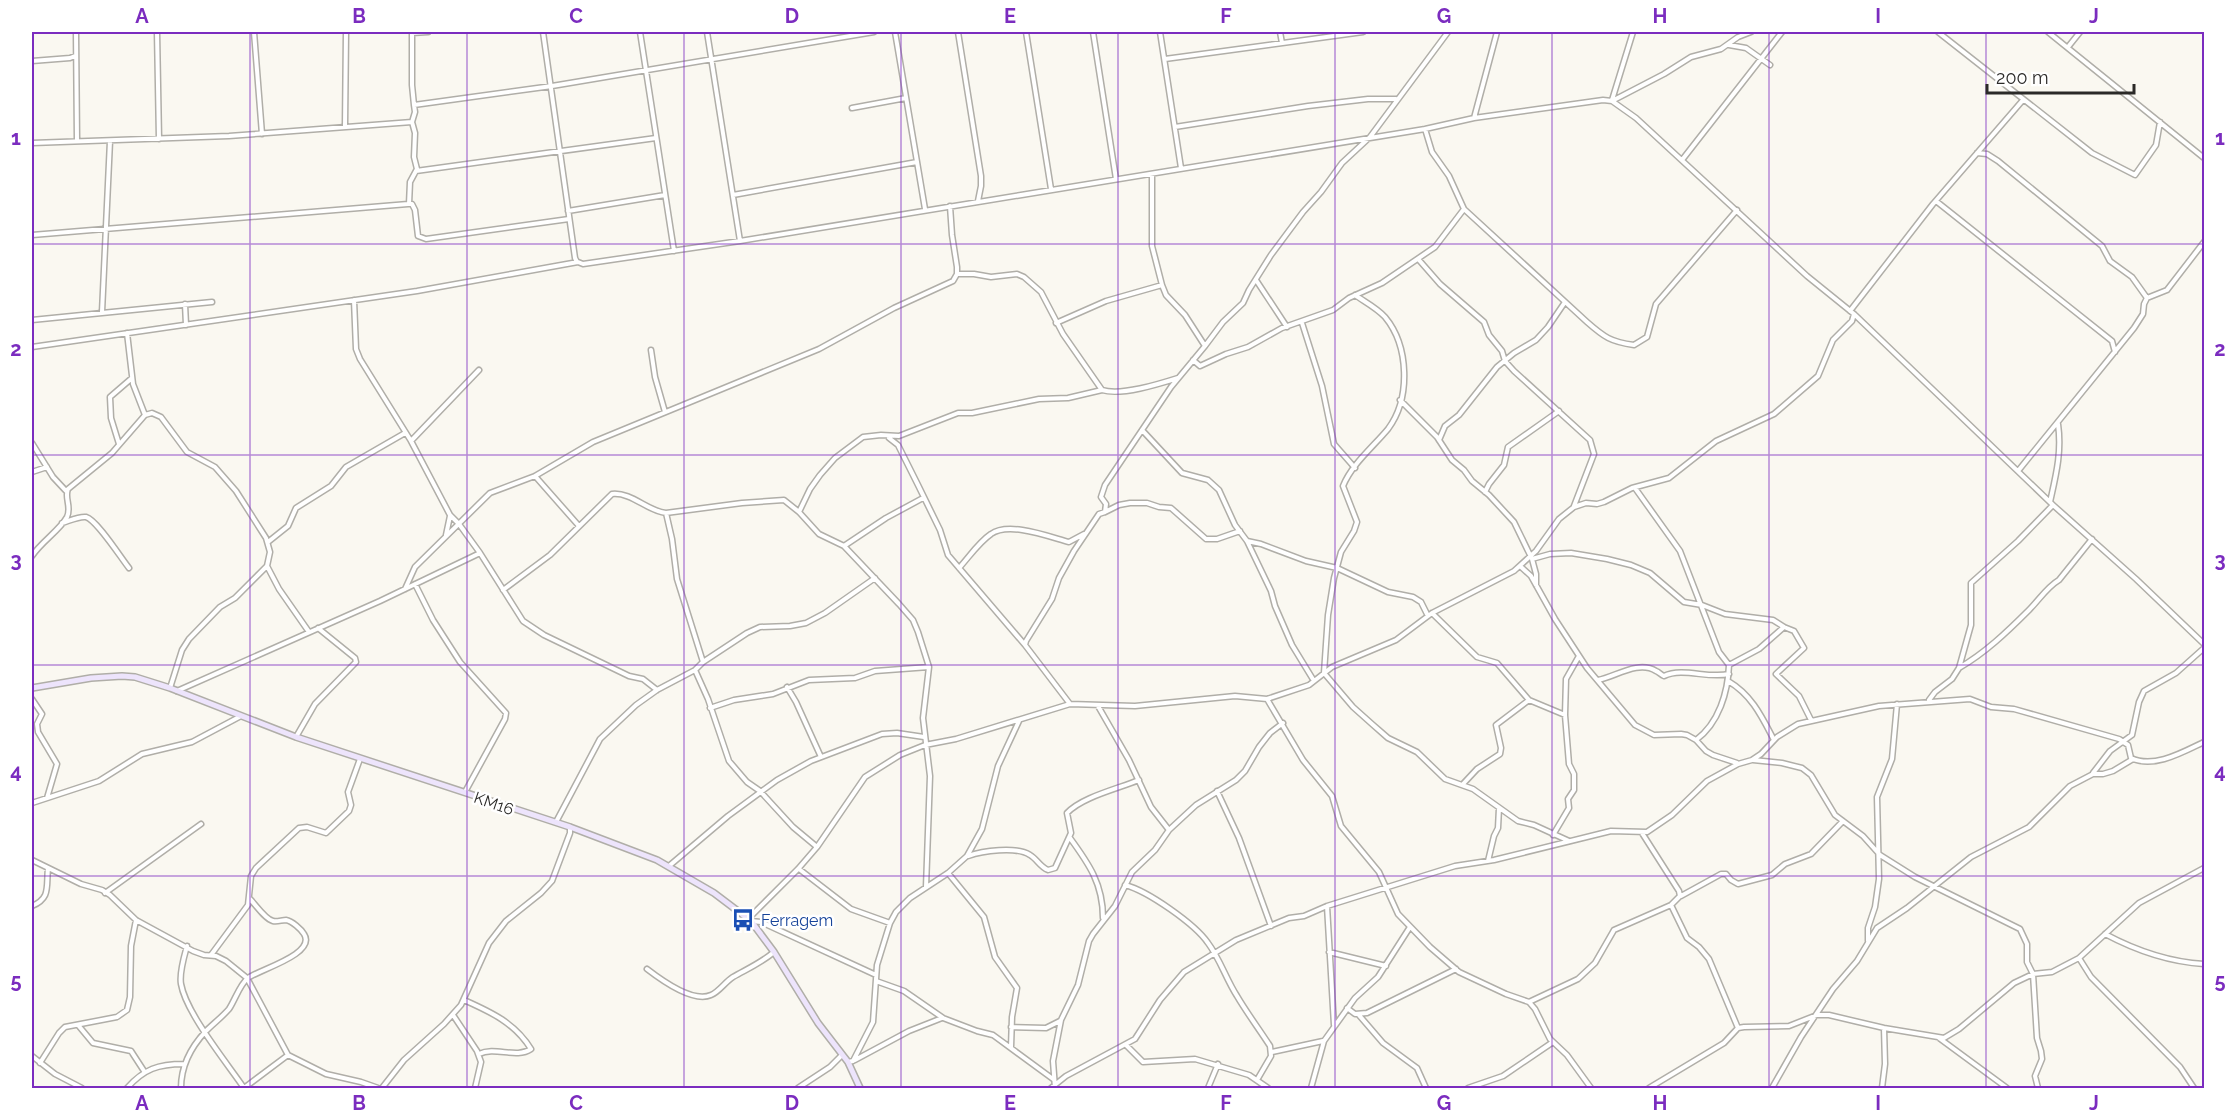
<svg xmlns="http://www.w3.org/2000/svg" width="2236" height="1120" viewBox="0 0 2236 1120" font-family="Raleway,sans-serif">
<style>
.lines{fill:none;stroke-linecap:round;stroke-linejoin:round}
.street-casing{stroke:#b0aea8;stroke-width:7}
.secondary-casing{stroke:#b0aea8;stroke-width:8}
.street{stroke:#fff;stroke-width:4}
.secondary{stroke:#ede4fc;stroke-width:5}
.grid{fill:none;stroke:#7b2cbf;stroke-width:1.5;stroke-opacity:0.55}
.labels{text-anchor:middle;stroke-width:5;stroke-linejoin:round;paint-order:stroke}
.street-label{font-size:16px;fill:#2b2a28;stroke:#fff}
.transit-label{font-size:16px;fill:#164399;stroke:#fff;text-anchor:start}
.neatline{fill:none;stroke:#7b2cbf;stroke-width:2}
.grid-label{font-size:20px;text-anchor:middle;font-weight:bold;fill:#7b2cbf}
</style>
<rect width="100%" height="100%" fill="#faf8f1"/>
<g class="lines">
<g class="street-casing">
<path id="street" d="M76,32L77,141
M157,32L159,139
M254,32L262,134
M412,32V85L414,105
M543,32L575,258L577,262
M640,32L674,251
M707,32L740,241
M895,32L925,209
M958,32L981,176V186L978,201
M1026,32L1051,189
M1093,32L1116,179
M1160,32L1181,168
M1280,32L1282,43
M1938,32L2092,153L2135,175L2156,145L2160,122
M2048,32L2204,158
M412,33L428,32
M1729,45L1746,48L1770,65
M2068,47L2080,32
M1165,59L1363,32
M32,61L70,58L75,56
M1612,100L1633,32
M1612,101L1664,74L1691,57L1721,49L1738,37L1751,32
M852,108L906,98
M1474,118L1497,32
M345,126L346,32
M1175,127L1308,106L1368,99H1396
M1425,129L1432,152L1449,176L1464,209L1587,322C1604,337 1611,342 1634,345L1647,337L1656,304L1737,210
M32,143L229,136L412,122L415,112L414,105L552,86L874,32
M1977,153L1987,154L1998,161L2102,246L2110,261L2132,277L2147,298
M1682,160L1782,32
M416,171L656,138
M733,195L917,162
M1936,201L2112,341L2115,352
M409,204L410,182L417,169L414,157L415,133L412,122
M568,211L665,195
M32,235L408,204H412L415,210L418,236L426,239L569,219
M1419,260L1440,284L1484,322L1489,335L1502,351L1505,361L1514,371L1590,440L1594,454L1574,506
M957,274H974L991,277L1017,274L1024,277L1041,292L1063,334L1102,390C1121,396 1159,384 1178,378
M1256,280L1287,327
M1355,295C1365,302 1377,308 1385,317C1409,346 1411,398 1388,429C1373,447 1352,464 1343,486L1357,522L1354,531L1341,552L1334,578L1328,615L1324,673L1353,707L1372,724L1388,738L1417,752L1445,779L1473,789L1518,821L1534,825L1569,841
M354,300L356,349L360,359L411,441L450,515L459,524L480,553L523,621L544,635L629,676L643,679L657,690
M185,304L186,325
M1850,311L1933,204L2023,100
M102,312L110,141
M32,320L212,302
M1056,323L1106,301L1162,285
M1302,323L1322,386L1334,444L1355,468
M127,333L133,384L145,415
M1205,346L1223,322L1243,303L1249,290L1271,255L1303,212L1321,192L1342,163L1370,137L1448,32
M32,347L417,291L578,262L583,264L740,241L1425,129L1474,118L1603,100L1612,101L1636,118L1807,276L1854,314L2053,505L2136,579L2204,644
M651,350L655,377L665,412
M1193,360L1200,366L1226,354L1248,347L1282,328L1333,310L1349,298L1382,283L1435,247L1464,209
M1400,400L1437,437L1452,460L1464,470L1472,481L1489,495L1514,522L1532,559L1536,574V585
M1142,430L1182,473L1208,480L1219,490L1235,525L1247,541L1271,591L1275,606L1292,645L1314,681
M889,438L898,445L918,485L940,530L948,555L1025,645
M1439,440L1445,426L1459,415L1497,367L1514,353L1536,340L1548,327L1565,302
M411,441L479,370
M32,443L53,477L67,492
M119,444L111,418L110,397L132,378
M2018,471L2134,328L2143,314L2144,304L2147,298L2167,290L2204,242
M32,472L47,467
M535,476L579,526
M1635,488L1680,551L1719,652L1729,665C1728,692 1719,723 1696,740
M1485,492L1489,484L1504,465L1508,447L1559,411
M2050,502C2056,475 2062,452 2058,424
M799,512L810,489L820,475L835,458L863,437L881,435L899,436L958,413H972L1039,399L1068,398L1102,390
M1105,512L1119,505L1130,503H1147L1159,507L1171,508L1206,539H1217L1240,531
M666,513L672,539L677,579L703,662
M62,523C69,521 79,516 86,517C97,520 121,558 129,568
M446,535L450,516
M1247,541L1261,544L1306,561L1337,568L1388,592L1413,597L1421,602L1428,616
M268,542L288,526L296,508L331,486L346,467L405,433
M844,546L886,518L923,498
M32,556C41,542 60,530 67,517C72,507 64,498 68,489L112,453L145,415L152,413L161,417L187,452L215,467L236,491L266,538L270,552L267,566L235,598L220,607L189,639L182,650L170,688
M1532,559L1550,554L1571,553L1607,559L1631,565L1650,573L1684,602L1702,605L1725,614L1773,620L1784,627L1794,631L1804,648L1776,674L1799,696L1811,720
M267,566L279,589L309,632
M1520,566L1531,576L1555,619L1587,668L1635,725L1654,735L1681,734L1687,735L1696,740L1706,751L1713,755L1737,763
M959,568C969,557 979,542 991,534C1009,521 1050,537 1069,542L1084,534
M415,584L433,620L460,662L506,713L505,719L465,792
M405,589L415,567L490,493L535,476L593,442L819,349L894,308L953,281L957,274V267L952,235L950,206
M503,590L550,555L612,494C632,492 647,511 666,513L742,503L784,500L799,512L819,534L844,546L899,604L913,620L918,632L929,667L923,718L930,776L926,887
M1432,613L1477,657L1497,663L1529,700L1565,715
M1729,665L1759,649L1784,627
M1959,668C1985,653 2007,632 2029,610C2039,600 2047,587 2059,580L2092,539
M695,670L708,699L729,761L747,782L760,791L793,827L817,847
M1598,680C1615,677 1638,660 1656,671C1659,672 1661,675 1664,676C1683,667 1708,679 1729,674
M1728,681C1752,695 1762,717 1774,740
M787,687L796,702L821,757
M177,691L380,601L480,553
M32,699L42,714L37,724L38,732L57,764L47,798
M1267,699L1303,760L1332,796L1341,826L1379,872L1398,914L1430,947L1459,972L1506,994L1529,1002L1535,1009L1550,1039L1567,1055L1591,1088
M1929,700L1935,692L1952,679L1959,668L1971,625V583L2018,541L2053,505
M1070,704L1025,645L1026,641L1052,599L1059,578L1074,551L1099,514L1105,512L1106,504L1101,497L1105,485L1171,387L1205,346L1185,315L1166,295L1162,285L1152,246V174
M1098,706L1129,760L1151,807L1169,830
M710,708L734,700L773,694L809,680L855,678L875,671L929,667
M296,737L315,704L356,662L355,658L318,628
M1753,760L1782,763L1802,768L1811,775L1835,815L1863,836L1880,855L1915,877L2020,929L2027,944V962L2033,974L2037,1038L2041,1051L2042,1059L2035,1076L2038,1088
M2093,773L2110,751L2132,735L2139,702L2144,691L2176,673L2204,648
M1463,784L1477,769L1500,754L1501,748L1496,725L1529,700
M1217,791L1239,838L1271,926
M32,803L99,781L142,754L192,742L241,716
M556,822L600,739L636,705L657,690L695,670L703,662L747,633L760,627L790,626L806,623L825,613L875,578
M1553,835L1569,808L1568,799L1574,790V774L1569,764L1565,715L1566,679L1579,656
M1070,838C1089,864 1103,884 1103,918
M968,856C982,851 1016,846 1030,855C1037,859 1040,867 1048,870L1055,868L1071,833L1067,813C1082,797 1117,789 1139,780
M32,860L81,884L102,890L110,895L136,920L193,951L204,955L216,956L226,961L247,978L288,1055L326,1074L361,1082L378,1088
M1488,861L1494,836L1498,828L1499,808
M669,866L728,816L777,780L811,761L882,734L897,733L924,737
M799,869L851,909L890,923
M948,873L984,917L995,957L1017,988L1012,1017L1011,1047
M1125,885C1148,891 1195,924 1208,943C1220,959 1226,979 1237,996C1247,1013 1259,1029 1270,1046L1271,1056L1257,1080
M105,893L201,824
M1681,896L1721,874H1726L1731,880L1738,884L1772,875L1785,864L1811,854L1843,821
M1671,905L1687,938L1699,947L1709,959L1738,1028
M32,906C51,898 46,887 48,868
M1327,906L1334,1025
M748,919L798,869L817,847L865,777L900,755L925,745L956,739L1070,704L1135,706L1235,696L1267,699L1309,685L1332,667L1396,640L1432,613L1514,571L1536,551L1559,519L1574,507L1586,503L1597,504L1604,502L1632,488L1669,478L1716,441L1774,414L1818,376L1833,340L1852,321L1854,314
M751,921L761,922L876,975
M2105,934C2135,950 2170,962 2204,964
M1868,941V928L1875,907L1879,879L1877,797L1892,759L1897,704
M187,946C184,957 179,973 181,984C186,1013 227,1063 244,1088L288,1055
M1329,952L1386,966
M211,955L248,905L251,876L256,868L299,828L307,827L326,833L349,811L351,805L348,792L360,759
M2079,958L2091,977L2180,1067L2194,1088
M647,969C660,979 693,1003 711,995C719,992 725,982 733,977C747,969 761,963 774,952
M876,981L904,991L943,1018L977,1031L993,1035L1053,1079
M464,1000C491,1012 515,1023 531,1049C516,1059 495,1046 479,1054
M1529,1002L1578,979L1595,963L1614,930L1671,905L1680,896L1679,891L1642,833
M1347,1008L1355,1014L1367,1013L1456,969
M1358,1014L1383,1043L1417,1068L1426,1088
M453,1015L477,1051L481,1062L475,1088
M78,1025L93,1043L131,1051L144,1071
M1011,1027L1046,1028L1060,1021
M1939,1038L2007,1088
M1126,1045L1143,1062L1195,1059L1249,1075L1268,1088
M1272,1052L1323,1041
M32,1056L55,1074L82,1088
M855,1060L909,1031L942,1018
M848,1062L853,1061L873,1022L877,965L890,923L896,912L910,898L948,873L967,856L982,829L998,766L1019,721
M40,1063L59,1033L65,1027L117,1017L127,1010L130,997L131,946L136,920
M127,1088C144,1069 158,1064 184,1064
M181,1088C181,1066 191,1047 206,1031C213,1024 222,1017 229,1009C235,1000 240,984 248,978C258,970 317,954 304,934C301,929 292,921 286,920C282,920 277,922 273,921C265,919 256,905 250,899
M382,1088L404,1060L444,1024L461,1005L489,943L506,921L541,893L552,881L570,833V827
M798,1088L830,1067L842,1055
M1051,1088L1066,1076L1135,1039L1160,1000L1184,972L1236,940L1289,918L1304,916L1327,906L1455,866L1494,860L1611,831L1647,832L1672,815L1707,781L1738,764L1752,760L1761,754L1777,737L1798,724L1879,706L1970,699L1991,707L2014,709L2119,739L2128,745L2131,758C2154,769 2183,752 2204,742
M1055,1088L1053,1061L1061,1020L1078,985L1089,941L1093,934L1115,906L1132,872L1155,850L1169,830L1196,805L1236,780L1245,771L1259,747L1270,733L1283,723
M1208,1088L1218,1064
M1311,1088L1324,1041L1355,998L1378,977L1410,927
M1468,1088L1503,1076L1553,1042
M1649,1088L1724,1043L1738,1028L1744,1027L1789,1026L1817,1015H1829L1884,1028L1944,1038L1959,1029L2014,983L2033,974L2052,972L2079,958L2139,903L2204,868
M1772,1088L1801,1037L1833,989L1857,961L1877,928L1907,908L1971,857L2029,827L2070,786L2093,774H2103L2113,771L2133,759
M1882,1088L1885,1064L1884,1028"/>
</g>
<g class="secondary-casing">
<path id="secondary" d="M32,688L91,678L122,676L135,677L170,688L296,737L570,827L657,860L714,893L751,921L774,952L818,1023L848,1062L860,1088"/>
</g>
<use href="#street" class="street"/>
<use href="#secondary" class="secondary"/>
</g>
<path class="grid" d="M250,32V1088M467,32V1088M684,32V1088M901,32V1088M1118,32V1088M1335,32V1088M1552,32V1088M1769,32V1088M1986,32V1088M32,244H2204M32,455H2204M32,665H2204M32,876H2204"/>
<defs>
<g id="bus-bare" transform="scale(1.8)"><path d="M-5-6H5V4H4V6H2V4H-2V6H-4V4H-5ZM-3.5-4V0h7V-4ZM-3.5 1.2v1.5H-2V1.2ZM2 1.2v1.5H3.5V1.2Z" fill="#1a4fb4" stroke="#fff" stroke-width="2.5" paint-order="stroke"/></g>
</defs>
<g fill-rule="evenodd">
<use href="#bus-bare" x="743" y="920"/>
</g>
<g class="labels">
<g class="street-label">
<text transform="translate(494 803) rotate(19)" y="6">KM16</text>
</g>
<g class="transit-label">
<text x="761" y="926">Ferragem</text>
</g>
</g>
<rect width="2236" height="1120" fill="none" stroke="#ffffff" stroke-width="66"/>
<path d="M1987 84v9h147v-9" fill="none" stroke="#2b2a28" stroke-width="3"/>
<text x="1996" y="84" font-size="18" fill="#2b2a28" stroke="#ffffff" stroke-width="4.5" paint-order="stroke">200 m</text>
<rect x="33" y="33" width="2170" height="1054" class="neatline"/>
<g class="grid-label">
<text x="142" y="23">A</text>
<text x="359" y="23">B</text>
<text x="576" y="23">C</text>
<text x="792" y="23">D</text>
<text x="1010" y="23">E</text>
<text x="1226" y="23">F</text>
<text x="1444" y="23">G</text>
<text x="1660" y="23">H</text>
<text x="1878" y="23">I</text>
<text x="2094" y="23">J</text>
<text x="16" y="145">1</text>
<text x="2220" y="145">1</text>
<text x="16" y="356">2</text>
<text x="2220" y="356">2</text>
<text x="16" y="567">3</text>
<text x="2220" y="567">3</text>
<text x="16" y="778">4</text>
<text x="2220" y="778">4</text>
<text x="16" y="988">5</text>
<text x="2220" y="988">5</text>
<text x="142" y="1110">A</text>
<text x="359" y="1110">B</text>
<text x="576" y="1110">C</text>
<text x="792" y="1110">D</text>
<text x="1010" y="1110">E</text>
<text x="1226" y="1110">F</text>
<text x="1444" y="1110">G</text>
<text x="1660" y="1110">H</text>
<text x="1878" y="1110">I</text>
<text x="2094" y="1110">J</text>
</g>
</svg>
